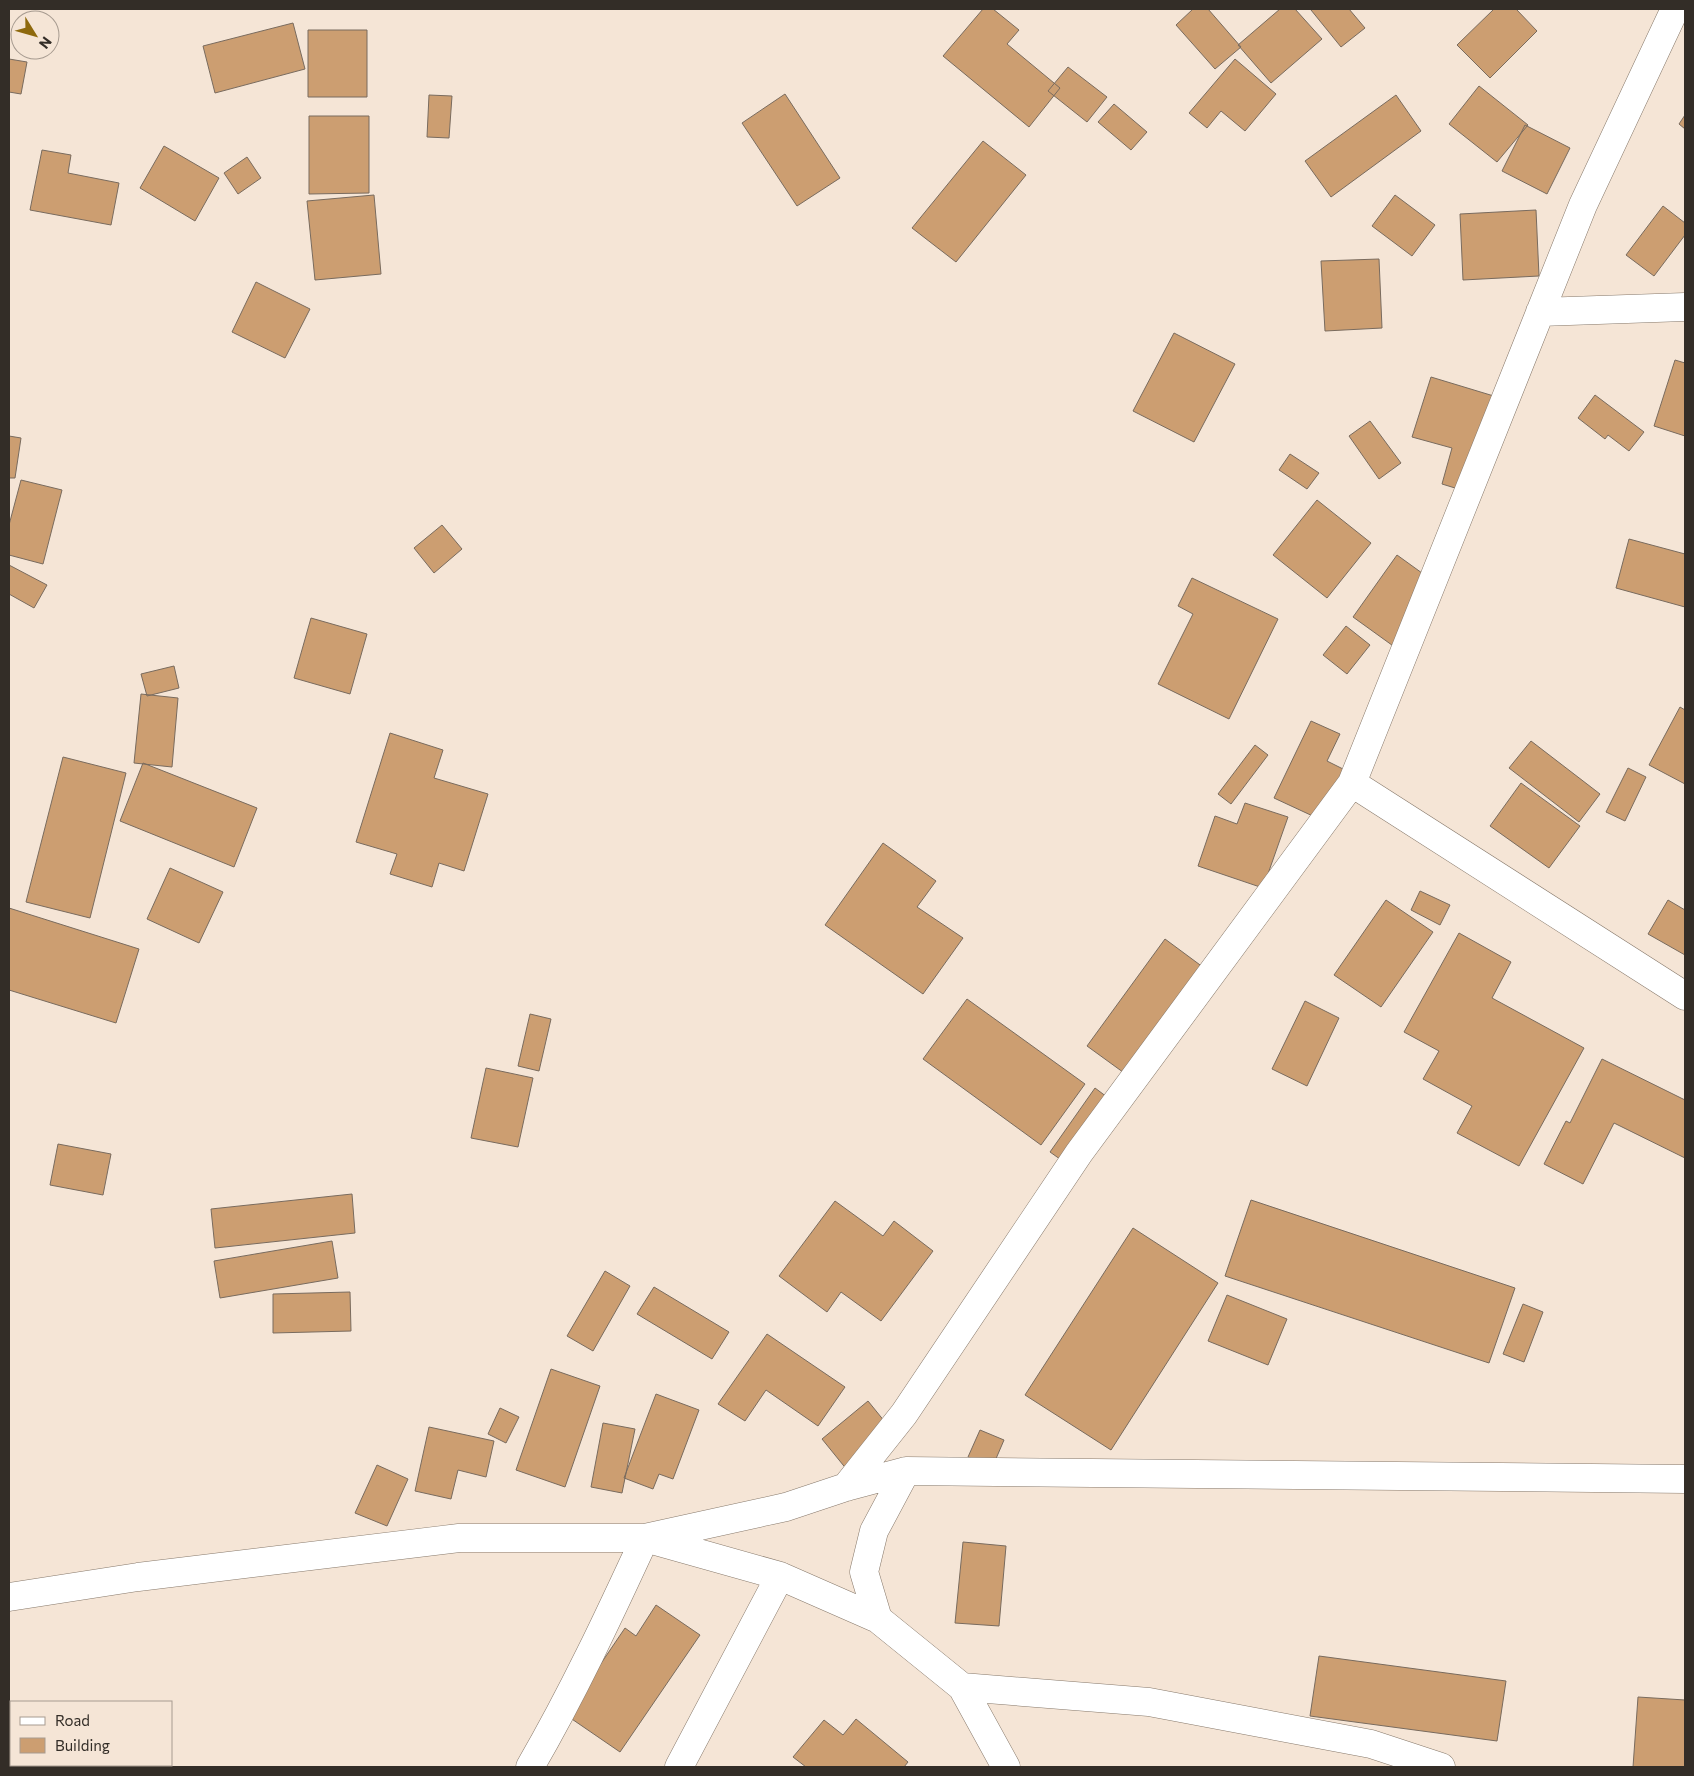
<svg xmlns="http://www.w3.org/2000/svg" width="1694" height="1776" viewBox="0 0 1694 1776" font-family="Commissioner,sans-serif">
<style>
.building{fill:#cc9e71;stroke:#796b5e}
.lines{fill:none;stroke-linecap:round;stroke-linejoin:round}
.street-casing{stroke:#87796b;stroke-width:29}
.street{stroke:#fff;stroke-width:28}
</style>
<rect width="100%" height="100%" fill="#f5e5d6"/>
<path class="building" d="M983,9H993L1019,30L1007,44L1060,88L1029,127L943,56Z
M1193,9H1208L1241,47L1215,69L1176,25Z
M1280,9H1295L1322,39L1271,83L1238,45Z
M1313,9H1349L1365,28L1341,47L1311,10Z
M1494,9H1516L1537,31L1490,78L1457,45Z
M293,23L305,69L215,93L203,46Z
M308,30H367V97H308Z
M9,59L27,62L21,94L9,92Z
M1235,59L1276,94L1245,131L1221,111L1207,128L1189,113Z
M1068,67L1107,97L1087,122L1048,91Z
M1479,86L1528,125L1497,162L1449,124Z
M785,94L840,178L797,206L742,123Z
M429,95L452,96L449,138L427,137Z
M1396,95L1421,131L1331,197L1305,161Z
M1114,104L1147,132L1131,150L1098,122Z
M1685,115V129L1679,124Z
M309,116H369V193L309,194Z
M1525,125L1570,148L1547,194L1502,171Z
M983,141L1026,175L956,262L912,228Z
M164,146L219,178L195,221L140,188Z
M42,150L71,155L68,173L119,183L111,225L30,210Z
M247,157L261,178L238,194L224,173Z
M374,195L381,274L315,280L307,201Z
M1395,195L1435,225L1412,256L1372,226Z
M1663,206L1685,223V235L1654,276L1626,255Z
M1536,210L1539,276L1463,280L1460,214Z
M1379,259L1382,328L1325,331L1321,261Z
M256,282L310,309L285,358L232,332Z
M1174,333L1235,364L1194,442L1133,411Z
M1675,360L1685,363V436L1654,426Z
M1431,377L1497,397L1468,492L1442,484L1452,448L1412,437Z
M1595,395L1644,432L1629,451L1608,435L1605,439L1578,418Z
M1370,421L1401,463L1379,479L1349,436Z
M9,436L21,438L15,478H9Z
M1290,454L1319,473L1307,489L1279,470Z
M21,480L62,490L43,564L9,555V525Z
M1317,500L1371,543L1327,598L1273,555Z
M442,525L462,549L434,573L414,548Z
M1629,539L1685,554V607L1616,588Z
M1397,555L1440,586L1396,648L1353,617Z
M9,565L47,585L34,608L9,594Z
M1192,578L1278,619L1229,719L1158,684L1193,614L1178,606Z
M311,618L367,634L350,694L294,678Z
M1346,626L1370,645L1347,674L1323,655Z
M174,666L179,688L147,696L141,674Z
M141,694L178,698L172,767L134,763Z
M1680,707L1685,710V784L1649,765Z
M1311,721L1340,734L1327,761L1353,774L1330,824L1274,798Z
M390,733L443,750L434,778L488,794L464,871L439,863L432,887L390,874L397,854L356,842Z
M1531,741L1600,794L1579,822L1509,768Z
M1255,745L1268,755L1231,804L1218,794Z
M63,757L126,773L90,918L26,902Z
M143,763L257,808L234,867L120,821Z
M1628,768L1646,777L1625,821L1606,812Z
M1521,783L1580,826L1549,868L1490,826Z
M1245,803L1288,817L1263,888L1198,866L1215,816L1237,824Z
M883,843L936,881L917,907L963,938L923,994L825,925Z
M170,868L223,892L199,943L147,919Z
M1420,891L1450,905L1440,925L1411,910Z
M1386,900L1433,932L1381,1007L1334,975Z
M1668,900L1685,910V955L1648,934Z
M9,908L139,949L116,1023L9,990Z
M1459,933L1511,962L1492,998L1584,1048L1519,1166L1457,1133L1472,1106L1423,1079L1439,1051L1404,1032Z
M1165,939L1215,976L1138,1083L1087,1046Z
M967,999L1085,1084L1041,1145L923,1059Z
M1305,1001L1339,1018L1307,1086L1272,1069Z
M530,1014L551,1019L539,1071L518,1066Z
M1602,1059L1685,1100V1158L1614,1123L1583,1184L1544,1164L1566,1121L1570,1123Z
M486,1068L533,1078L518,1147L471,1138Z
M1095,1088L1119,1106L1074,1169L1050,1152Z
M58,1144L111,1154L103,1195L50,1185Z
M352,1194L355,1233L215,1248L211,1209Z
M1251,1200L1515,1288L1489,1363L1225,1276Z
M835,1201L883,1236L894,1221L933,1251L881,1321L841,1292L827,1312L779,1276Z
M1133,1228L1218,1283L1111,1450L1025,1395Z
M332,1241L338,1278L220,1298L214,1261Z
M605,1271L630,1286L593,1351L567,1336Z
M654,1287L729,1332L712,1359L637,1314Z
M350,1292L351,1331L273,1333V1294Z
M1227,1295L1287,1319L1268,1365L1208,1341Z
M1523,1304L1543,1312L1524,1362L1503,1354Z
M767,1334L845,1387L818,1426L766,1390L745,1421L718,1404Z
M551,1369L600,1386L565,1487L516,1470Z
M656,1394L699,1410L673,1479L659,1474L653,1489L624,1478Z
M868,1401L898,1438L852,1476L822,1439Z
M500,1408L519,1417L506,1443L488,1434Z
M603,1423L635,1429L622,1493L591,1487Z
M429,1427L494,1441L486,1477L458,1470L451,1499L415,1491Z
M980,1430L1004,1440L992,1468L968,1457Z
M377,1465L408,1479L387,1526L355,1513Z
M963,1542L1006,1546L999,1626L955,1623Z
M656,1605L700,1635L620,1752L566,1715L625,1628L636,1636Z
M1319,1656L1506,1681L1497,1741L1310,1716Z
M1638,1697L1685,1700V1767H1633Z
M856,1719L908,1762L904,1767H806L793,1757L824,1720L843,1735Z"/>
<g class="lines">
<g class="street-casing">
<path id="street" d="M1540,312L1685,307
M1352,783L1685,996
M846,1487L904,1414L1079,1153L1352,783L1583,205L1675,9
M9,1597L138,1577L459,1538H645L786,1507L846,1487L906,1471L1685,1479
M878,1619L864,1572L874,1531L906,1471
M962,1687L1149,1702L1371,1744L1441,1767
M530,1767C573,1693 609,1616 645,1538L780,1576L878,1619L962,1687L1006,1767
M679,1767L780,1576"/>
</g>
<use href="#street" class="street"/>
</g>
<rect width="1694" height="1776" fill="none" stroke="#332d27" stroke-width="20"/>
<rect x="10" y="1701" width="162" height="65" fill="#f5e5d6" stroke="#a79b90"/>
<rect x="20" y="1717" width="25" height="8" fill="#ffffff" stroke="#a79b90"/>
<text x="55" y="1726" font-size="15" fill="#332d27">Road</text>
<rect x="20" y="1738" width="25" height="15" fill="#cc9e71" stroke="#a79b90"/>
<text x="55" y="1751" font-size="15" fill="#332d27">Building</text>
<g transform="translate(35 35) rotate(127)"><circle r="24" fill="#f5e5d6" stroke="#a79b90"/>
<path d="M0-4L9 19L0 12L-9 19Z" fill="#8e690d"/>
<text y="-8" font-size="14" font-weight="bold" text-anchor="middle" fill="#332d27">N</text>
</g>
</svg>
